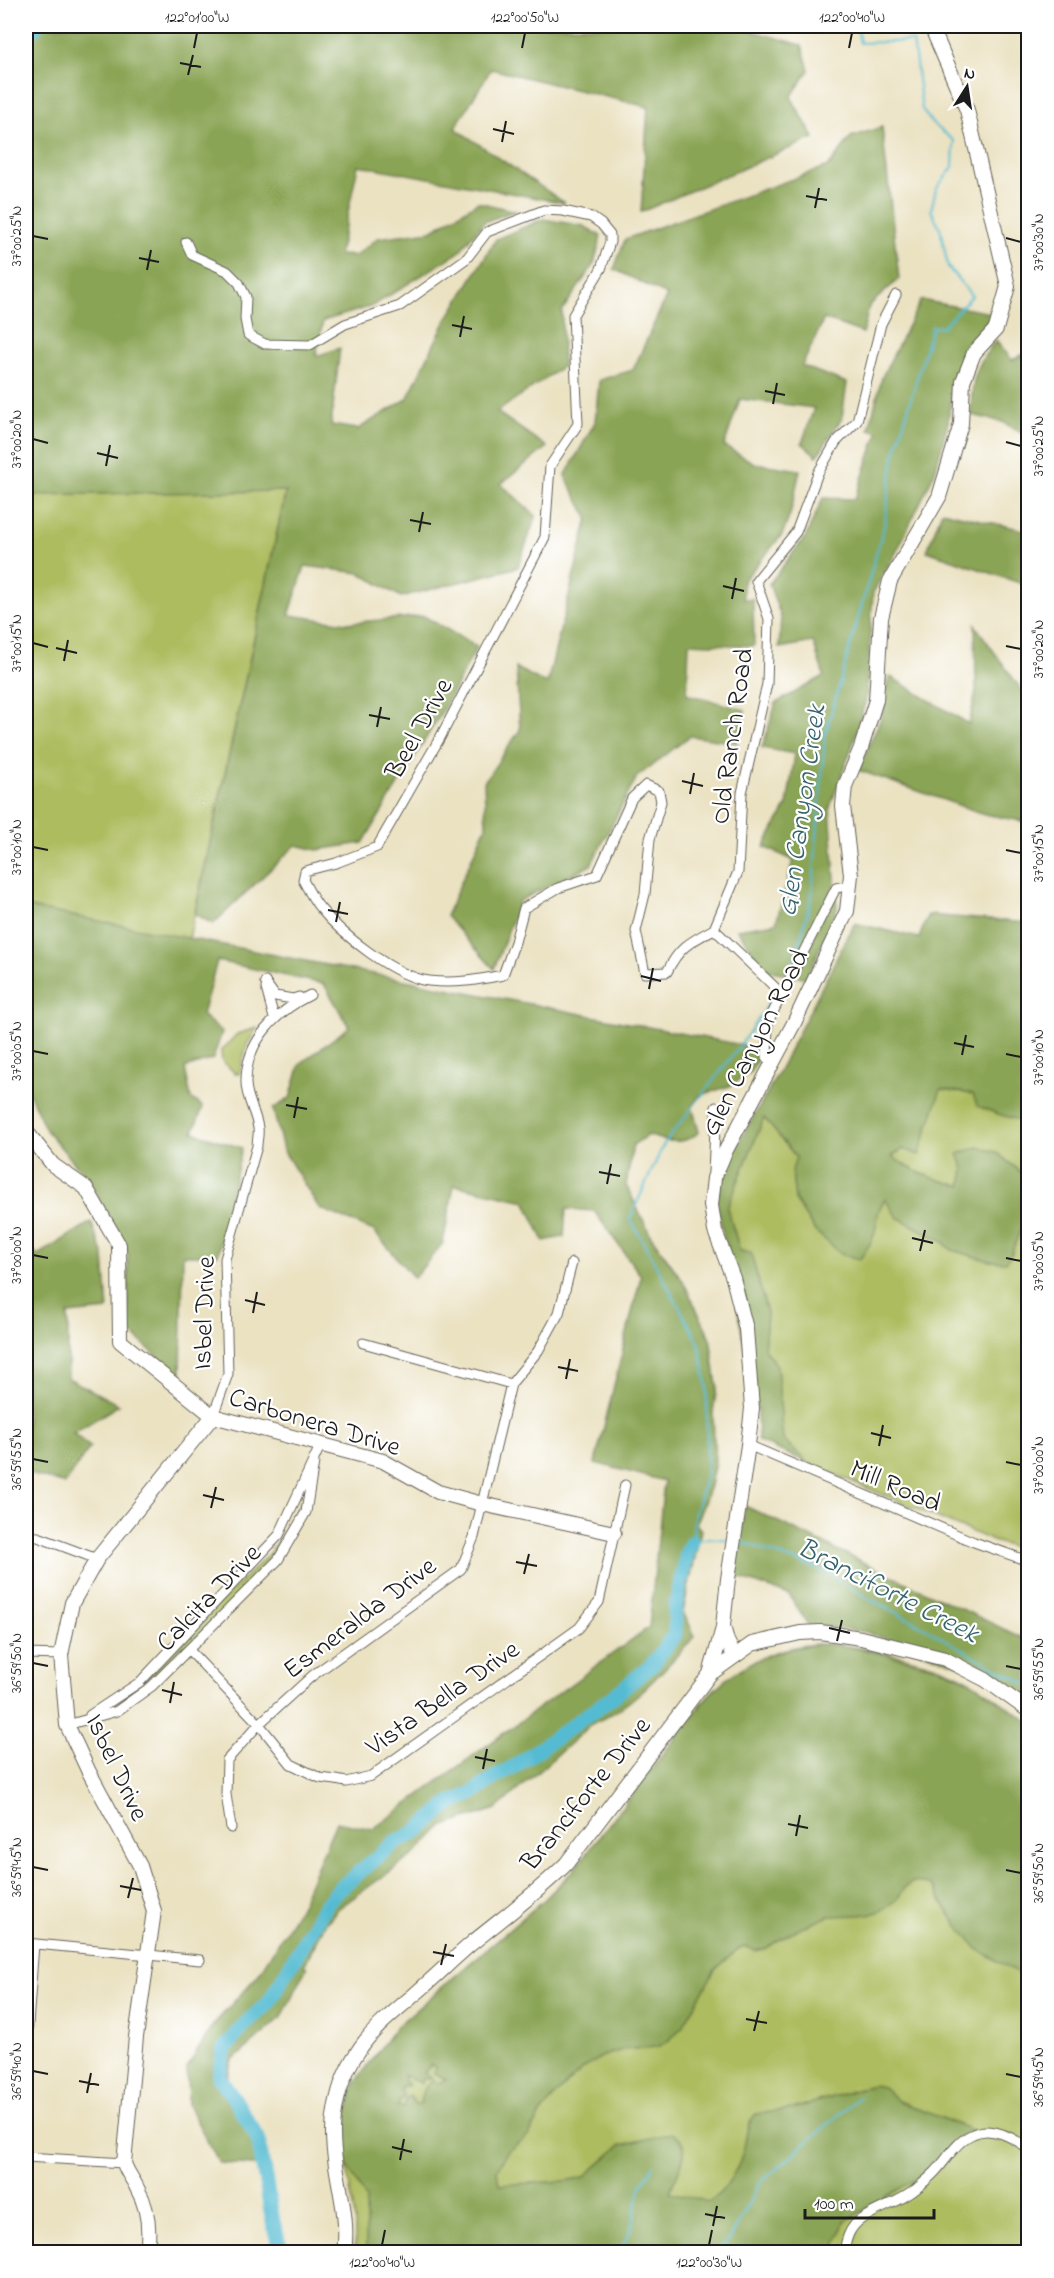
<svg xmlns="http://www.w3.org/2000/svg" width="1054" height="2278" viewBox="0 0 1054 2278" font-family="'Indie Flower',sans-serif">
<style>
.green{fill:#adbc5e;stroke:#646c3d;stroke-width:1.5}
.forest{fill:#8aa455;stroke:#536038;stroke-width:1.5;fill-rule:evenodd}
.lines{fill:none;stroke-linecap:round;stroke-linejoin:round}
.stream{stroke:#54bbd2;stroke-width:2}
.river{stroke:#54bbd2;stroke-width:15}
.street-casing{stroke:#646156;stroke-width:11}
.secondary-casing{stroke:#646156;stroke-width:16}
.street{stroke:#fff;stroke-width:9}
.secondary{stroke:#fff;stroke-width:14}
.ticks{fill:none;stroke:#1c1c1c;stroke-width:2}
.labels{text-anchor:middle;stroke-width:4.5;stroke-linejoin:round;paint-order:stroke}
.street-label{font-size:27px;fill:#1c1c1c;stroke:#fff}
.water-label{font-size:28px;font-style:italic;fill:#35646e;stroke:#fff}
.neatline{fill:none;stroke:#1c1c1c;stroke-width:2}
.ticks-label{font-size:15px;text-anchor:middle;fill:#1c1c1c}
</style>
<rect width="100%" height="100%" fill="#fff"/>
<filter id="ink" filterUnits="userSpaceOnUse"><feTurbulence type="fractalNoise" baseFrequency=".0167" numOctaves="2"/><feDisplacementMap in="SourceGraphic" scale="12" xChannelSelector="R" yChannelSelector="G"/><feConvolveMatrix kernelMatrix="1 2 1 2 8 2 1 2 1" color-interpolation-filters="sRGB"/></filter>
<filter id="wash" filterUnits="userSpaceOnUse"><feTurbulence type="fractalNoise" baseFrequency=".008" numOctaves="4" result="noise"/><feDisplacementMap in="SourceGraphic" scale="24" xChannelSelector="R" yChannelSelector="G"/><feGaussianBlur stdDeviation="1.35" result="paint"/><feColorMatrix in="noise" values="0 0 0 0 0 0 0 0 0 0 0 0 0 0 0 0 0 1.4 0 .05"/><feComposite in="paint" operator="in"/></filter>
<g filter="url(#wash)">
<rect width="100%" height="100%" fill="#ebe2c2"/>
<path class="green" d="M286,490L189,939L26,907V495Z
M257,1028L247,1045L239,1074L235,1073L222,1061L221,1051L237,1034Z
M941,1089L973,1094L1028,1123V1178L996,1152L964,1169L962,1186C938,1181 911,1171 891,1156L903,1149L919,1154Z
M764,1117L796,1157C787,1190 798,1204 815,1231L876,1227V1214L885,1199L897,1217L942,1241L952,1250L1012,1254L1015,1240L1024,1223L1028,1222V1552L993,1541L808,1463L783,1441L777,1366L764,1349L767,1313L751,1253L740,1251L727,1208Z
M302,1500L295,1524L275,1558L233,1602L150,1682L114,1706C152,1673 186,1641 219,1603C235,1585 255,1570 271,1551C283,1535 293,1517 302,1500Z
M815,1644C854,1644 929,1659 963,1677C986,1690 1006,1707 1028,1721V2252H355V2221L346,2163L344,2129L354,2084L396,2027L545,1899L573,1871L707,1697C741,1666 768,1648 815,1644Z"/>
<path class="forest" d="M26,26H734L802,45L809,70L791,97L814,138L641,212L648,107L491,69L455,128L565,203L358,165L339,255L355,256L378,238L431,231L478,202L515,211L484,222L458,253L372,306L323,321L316,356L340,348L331,425L358,429L407,399L444,324L496,239L543,219L584,226L601,236L594,264L562,311L563,366L497,412L547,447L501,484L536,516L518,567L401,597L360,573L305,566L289,615L347,623L424,616L477,647L443,710L363,843L317,850L296,845L213,924L195,914L286,491L26,495Z
M882,127L899,279L869,306L863,333L824,319L802,366L847,383L842,418L817,456L802,443L814,408L740,399L724,446L754,463L800,470L790,515L782,535L743,581V599H753L754,646L689,643L687,694L745,710L737,743L690,736L637,777L591,865L519,901L494,969L446,916L486,826L484,782L520,730L516,668L547,684L588,518L565,476L595,422L599,380L633,370L667,295L614,269L625,239L829,166L851,137Z
M921,300L996,314L966,348L953,380L948,422L935,472L896,553L883,574L873,593L866,699L854,741L830,807L837,908L807,978L766,970L737,929L776,923L793,860L764,847L787,805L795,754L762,748L776,703L824,676L813,642L779,648L781,617L769,584L806,536L823,498L855,499L878,432L869,429L882,377Z
M996,340L1012,360L1028,352V437L1003,422L971,415C972,380 973,369 996,340Z
M942,511L1028,531V586L927,551Z
M975,625L1028,699V822L984,814L858,770L881,718L889,676L969,724L976,691Z
M26,907L763,1049L750,1073L730,1086L701,1095L692,1106L699,1132C684,1146 666,1142 648,1135L633,1145L626,1185L651,1236L683,1281L710,1337L717,1386L713,1413L715,1462L710,1486L696,1524L701,1530L683,1612L695,1636C667,1666 633,1708 593,1723L496,1809L441,1827L416,1853L339,1908L325,1924L304,1966L307,1967L282,2017L231,2062L224,2095L255,2124L267,2166L219,2163L188,2105L187,2068L213,2025L258,1975L299,1909L336,1822L373,1829L649,1627L664,1481L595,1463L641,1276L594,1211L566,1209L564,1237L544,1241L525,1201L454,1185L443,1243L414,1278L374,1231L319,1208L283,1150L273,1109L290,1098L300,1064L349,1027L324,984L217,961L202,1015L222,1032L213,1059L185,1068L191,1098L203,1107L193,1132L242,1148L218,1255H183L181,1378L128,1330V1253L88,1179L46,1130L26,1086Z
M928,915L1028,923L1027,977L1028,978V1123L998,1114L977,1106L973,1094L941,1089L919,1155L903,1149L892,1156C910,1171 938,1181 961,1186L964,1169L958,1154L978,1147L996,1152L1028,1178V1222L1024,1223C1017,1236 1014,1251 1006,1262L990,1261L952,1250L942,1241L897,1217L885,1199C877,1212 878,1214 876,1227C874,1239 867,1249 860,1259L843,1255L815,1231L795,1200L792,1171L796,1157L764,1118L727,1208L740,1251L751,1253L767,1313L764,1349L777,1366L783,1440L808,1463L758,1441L757,1410L717,1204C723,1161 741,1140 761,1104C794,1044 823,983 855,923L919,938Z
M91,1222L104,1256L108,1310L68,1314V1378L119,1405L73,1433L90,1447L65,1484L26,1473V1238L37,1256Z
M745,1506L1025,1639L1028,1642V1703L993,1677L866,1632L808,1625L789,1595L734,1576Z
M826,1644L847,1646L939,1667L970,1681L1028,1721V1979L977,1949L951,1917L934,1888L929,1884L913,1882L905,1887L897,1900L879,1912L861,1915L829,1916L790,1933L764,1949L755,1951L746,1947L738,1949L715,1970L683,2026L667,2042L656,2047L622,2050L601,2057L584,2068L558,2092L543,2111L529,2135L508,2151L497,2170L499,2185L564,2181L584,2177L621,2145L672,2133C699,2143 674,2176 670,2192L709,2202C726,2191 739,2168 744,2148C747,2136 746,2123 756,2114L792,2109L872,2085L883,2087L898,2101L972,2130L961,2135L921,2176L844,2222L834,2252H366V2199L346,2163L344,2129L354,2084L396,2027L545,1899L573,1871L707,1697C739,1662 779,1646 826,1644ZM431,2065L435,2067L434,2073L446,2079L439,2083L434,2081C423,2086 421,2092 421,2103L416,2105L410,2096L406,2098L404,2108L397,2106L400,2104L399,2100L403,2099L404,2095L401,2092V2088L409,2085L404,2081V2075L422,2084L423,2079H432L424,2073Z"/>
<g class="lines">
<path class="stream" d="M794,962L812,895L825,736L884,526L894,457L932,327H942L972,296L948,267L940,228L931,210L936,189L953,167L954,141L931,122L922,109L913,41L860,43L857,26
M779,988L786,978
M730,1540L709,1538L692,1542L695,1514L707,1471V1386L699,1343L630,1218L664,1144L740,1046L776,992
M739,1541L818,1569L870,1599L918,1624L992,1666L1028,1684
M619,2252L631,2230L640,2188L653,2166
M716,2252L730,2239L759,2184L859,2097"/>
<path class="river" d="M26,35L37,26
M282,2252L273,2222L258,2138L234,2098L219,2077L224,2050L245,2024L269,2002L325,1906L339,1889L393,1844L416,1832L449,1804L473,1793L495,1777L515,1766L610,1699L652,1665L675,1634V1609L687,1553L692,1542"/>
</g>
</g>
<g filter="url(#ink)">
<g class="lines">
<g class="street-casing">
<path id="street" d="M186,242L192,255L227,271L239,283L246,297L245,319L248,335L265,344L310,345L345,324L400,306L467,258L487,232L544,210L563,211L591,217L601,224L610,235V242L601,269L573,315L578,424L550,466L545,537L441,736L377,847L336,863L305,871L303,880C308,889 313,900 320,908C341,934 395,977 429,981C455,984 478,980 503,975L515,942L524,908L558,888L597,875L632,798L646,785L659,791L661,802L650,839L645,894L636,931L645,973L667,972C679,947 690,942 714,929
M714,929L738,872L742,793L767,684L769,619L756,581L796,532L818,473L836,442L857,421L881,324L896,295
M714,929L782,994
M265,982L275,996L293,999L299,997
M266,988L274,1018
M773,1063L767,1057L768,1022L836,888L850,885
M713,1173L716,1107
M363,1343L511,1384
M213,1416L228,1374L225,1259L257,1146C257,1141 259,1134 258,1128C256,1113 246,1098 246,1083C245,1042 276,1012 310,995
M748,1445L974,1542L1028,1561
M26,1536L38,1537L97,1559
M189,1650L259,1724L291,1764L320,1778L336,1780L346,1782L371,1776L579,1628L599,1602L625,1485
M26,1654L61,1655
M90,1715L140,1682L279,1535L321,1444
M67,1725L117,1711L152,1686L278,1560L306,1512L314,1462
M231,1828L226,1794L227,1760L259,1724L312,1676L461,1569L474,1537L511,1384L538,1351L559,1313L572,1263
M26,1943L200,1960
M26,2051L34,1944
M26,2157L124,2163
M844,2252C846,2240 849,2228 860,2220C877,2208 899,2203 916,2189C922,2184 928,2179 934,2173C946,2161 956,2141 973,2134C992,2125 1013,2138 1028,2148"/>
</g>
<g class="secondary-casing">
<path id="secondary" d="M26,1131L53,1165L86,1188L119,1245L120,1341L213,1416L383,1461L438,1492L482,1504L614,1533
M734,1655L727,1641L723,1626L728,1579L748,1445L752,1408L746,1329L733,1278L715,1231L711,1205L714,1178L725,1152L794,1023L847,911L851,875L843,806L845,786L861,748L876,700L881,618L890,581L939,497L961,424L963,381L974,353L996,329L1008,286L967,110L931,26
M710,1674L723,1628
M147,2252C150,2231 148,2207 137,2188C133,2179 127,2173 124,2163L136,2037L154,1911L140,1866L88,1770L67,1725L61,1655L72,1603L97,1559L213,1416
M344,2252C351,2207 328,2163 334,2117C337,2094 344,2072 357,2053C371,2030 394,2012 414,1995C434,1978 452,1960 472,1943C504,1917 537,1893 566,1864L710,1674L752,1644L800,1633L820,1632L861,1638L945,1659L986,1680L1028,1710"/>
</g>
<use href="#street" class="street"/>
<use href="#secondary" class="secondary"/>
</g>
</g>
<path class="ticks" d="M194,48L197,33M522,48L525,33M849,48L852,33M180,63L201,67M188,75L193,55M493,129L514,134M502,142L506,121M806,196L827,200M815,208L819,188M33,236L48,239M1006,238L1021,242M139,258L159,262M147,270L151,250M452,325L472,329M460,337L464,316M765,391L785,395M773,404L777,383M33,439L48,443M1006,442L1021,446M97,453L118,458M106,466L110,445M410,520L431,524M419,532L423,512M723,586L744,591M732,599L736,578M33,643L48,647M1006,646L1021,649M56,648L77,653M64,661L68,640M369,715L390,719M377,727L381,707M682,781L703,786M690,794L694,773M33,847L48,850M1006,850L1021,853M328,910L348,914M336,922L340,902M641,976L661,981M649,989L653,968M954,1043L974,1047M33,1051L48,1054M1006,1054L1021,1057M962,1055L966,1035M286,1105L307,1109M294,1118L298,1097M599,1172L620,1176M607,1184L611,1164M912,1238L933,1243M920,1251L925,1230M33,1255L48,1258M1006,1258L1021,1261M245,1300L265,1305M253,1313L257,1292M558,1367L578,1371M566,1379L570,1359M871,1433L891,1438M879,1446L883,1425M33,1459L48,1462M1006,1462L1021,1465M203,1495L224,1500M211,1508L216,1487M516,1562L537,1566M524,1574L529,1554M829,1628L850,1633M837,1641L842,1620M33,1663L48,1666M1006,1666L1021,1669M162,1690L182,1695M170,1703L174,1682M475,1757L495,1761M483,1769L487,1749M788,1824L808,1828M796,1836L800,1815M33,1867L48,1870M1006,1870L1021,1873M120,1886L141,1890M128,1898L133,1878M433,1952L454,1956M441,1965L446,1944M746,2019L767,2023M754,2031L759,2011M33,2071L48,2074M1006,2074L1021,2077M79,2081L99,2085M87,2093L91,2073M392,2147L412,2152M400,2160L404,2139M705,2214L725,2218M713,2226L717,2206M382,2245L385,2230M709,2245L712,2230"/>
<g class="labels">
<g class="street-label">
<text transform="translate(418 728) rotate(-61)" y="9">Beel Drive</text>
<text transform="translate(731 736) rotate(-82)" y="9">Old Ranch Road</text>
<text transform="translate(754 1042) rotate(-63)" y="9">Glen Canyon Road</text>
<text transform="translate(203 1313) rotate(-88)" y="9">Isbel Drive</text>
<text transform="translate(315 1421) rotate(17)" y="9">Carbonera Drive</text>
<text transform="translate(896 1485) rotate(23)" y="9">Mill Road</text>
<text transform="translate(208 1597) rotate(-46)" y="9">Calcita Drive</text>
<text transform="translate(359 1617) rotate(-37)" y="9">Esmeralda Drive</text>
<text transform="translate(442 1697) rotate(-35)" y="9">Vista Bella Drive</text>
<text transform="translate(118 1767) rotate(65)" y="9">Isbel Drive</text>
<text transform="translate(585 1793) rotate(-51)" y="9">Branciforte Drive</text>
</g>
<g class="water-label">
<text transform="translate(800 810) rotate(-82)" y="10">Glen Canyon Creek</text>
<text transform="translate(889 1589) rotate(27)" y="10">Branciforte Creek</text>
</g>
</g>
<rect width="1054" height="2278" fill="none" stroke="#fff" stroke-width="66"/>
<g transform="translate(967 87) rotate(12)" stroke="#ffffff" stroke-width="4.5" paint-order="stroke">
<path d="M0-4.5L10 22L0 15L-10 22Z" fill="#1c1c1c"/>
<text y="-9" font-size="16" font-weight="bold" text-anchor="middle" fill="#1c1c1c">N</text>
</g>
<path d="M805 2209v9h129v-9" fill="none" stroke="#1c1c1c" stroke-width="3"/>
<text x="814" y="2209" font-size="18" fill="#1c1c1c" stroke="#ffffff" stroke-width="4.5" paint-order="stroke">100 m</text>
<rect x="33" y="33" width="988" height="2212" class="neatline"/>
<g class="ticks-label">
<text x="197" y="22">122°01'00"W</text>
<text x="525" y="22">122°00'50"W</text>
<text x="852" y="22">122°00'40"W</text>
<text transform="translate(16 236) rotate(-90)" y="5">37°00'25"N</text>
<text transform="translate(1038 242) rotate(-90)" y="5">37°00'30"N</text>
<text transform="translate(16 439) rotate(-90)" y="5">37°00'20"N</text>
<text transform="translate(1038 446) rotate(-90)" y="5">37°00'25"N</text>
<text transform="translate(16 643) rotate(-90)" y="5">37°00'15"N</text>
<text transform="translate(1038 649) rotate(-90)" y="5">37°00'20"N</text>
<text transform="translate(16 847) rotate(-90)" y="5">37°00'10"N</text>
<text transform="translate(1038 853) rotate(-90)" y="5">37°00'15"N</text>
<text transform="translate(16 1051) rotate(-90)" y="5">37°00'05"N</text>
<text transform="translate(1038 1057) rotate(-90)" y="5">37°00'10"N</text>
<text transform="translate(16 1255) rotate(-90)" y="5">37°00'00"N</text>
<text transform="translate(1038 1261) rotate(-90)" y="5">37°00'05"N</text>
<text transform="translate(16 1459) rotate(-90)" y="5">36°59'55"N</text>
<text transform="translate(1038 1465) rotate(-90)" y="5">37°00'00"N</text>
<text transform="translate(16 1663) rotate(-90)" y="5">36°59'50"N</text>
<text transform="translate(1038 1669) rotate(-90)" y="5">36°59'55"N</text>
<text transform="translate(16 1867) rotate(-90)" y="5">36°59'45"N</text>
<text transform="translate(1038 1873) rotate(-90)" y="5">36°59'50"N</text>
<text transform="translate(16 2071) rotate(-90)" y="5">36°59'40"N</text>
<text transform="translate(1038 2077) rotate(-90)" y="5">36°59'45"N</text>
<text x="382" y="2267">122°00'40"W</text>
<text x="709" y="2267">122°00'30"W</text>
</g>
</svg>
